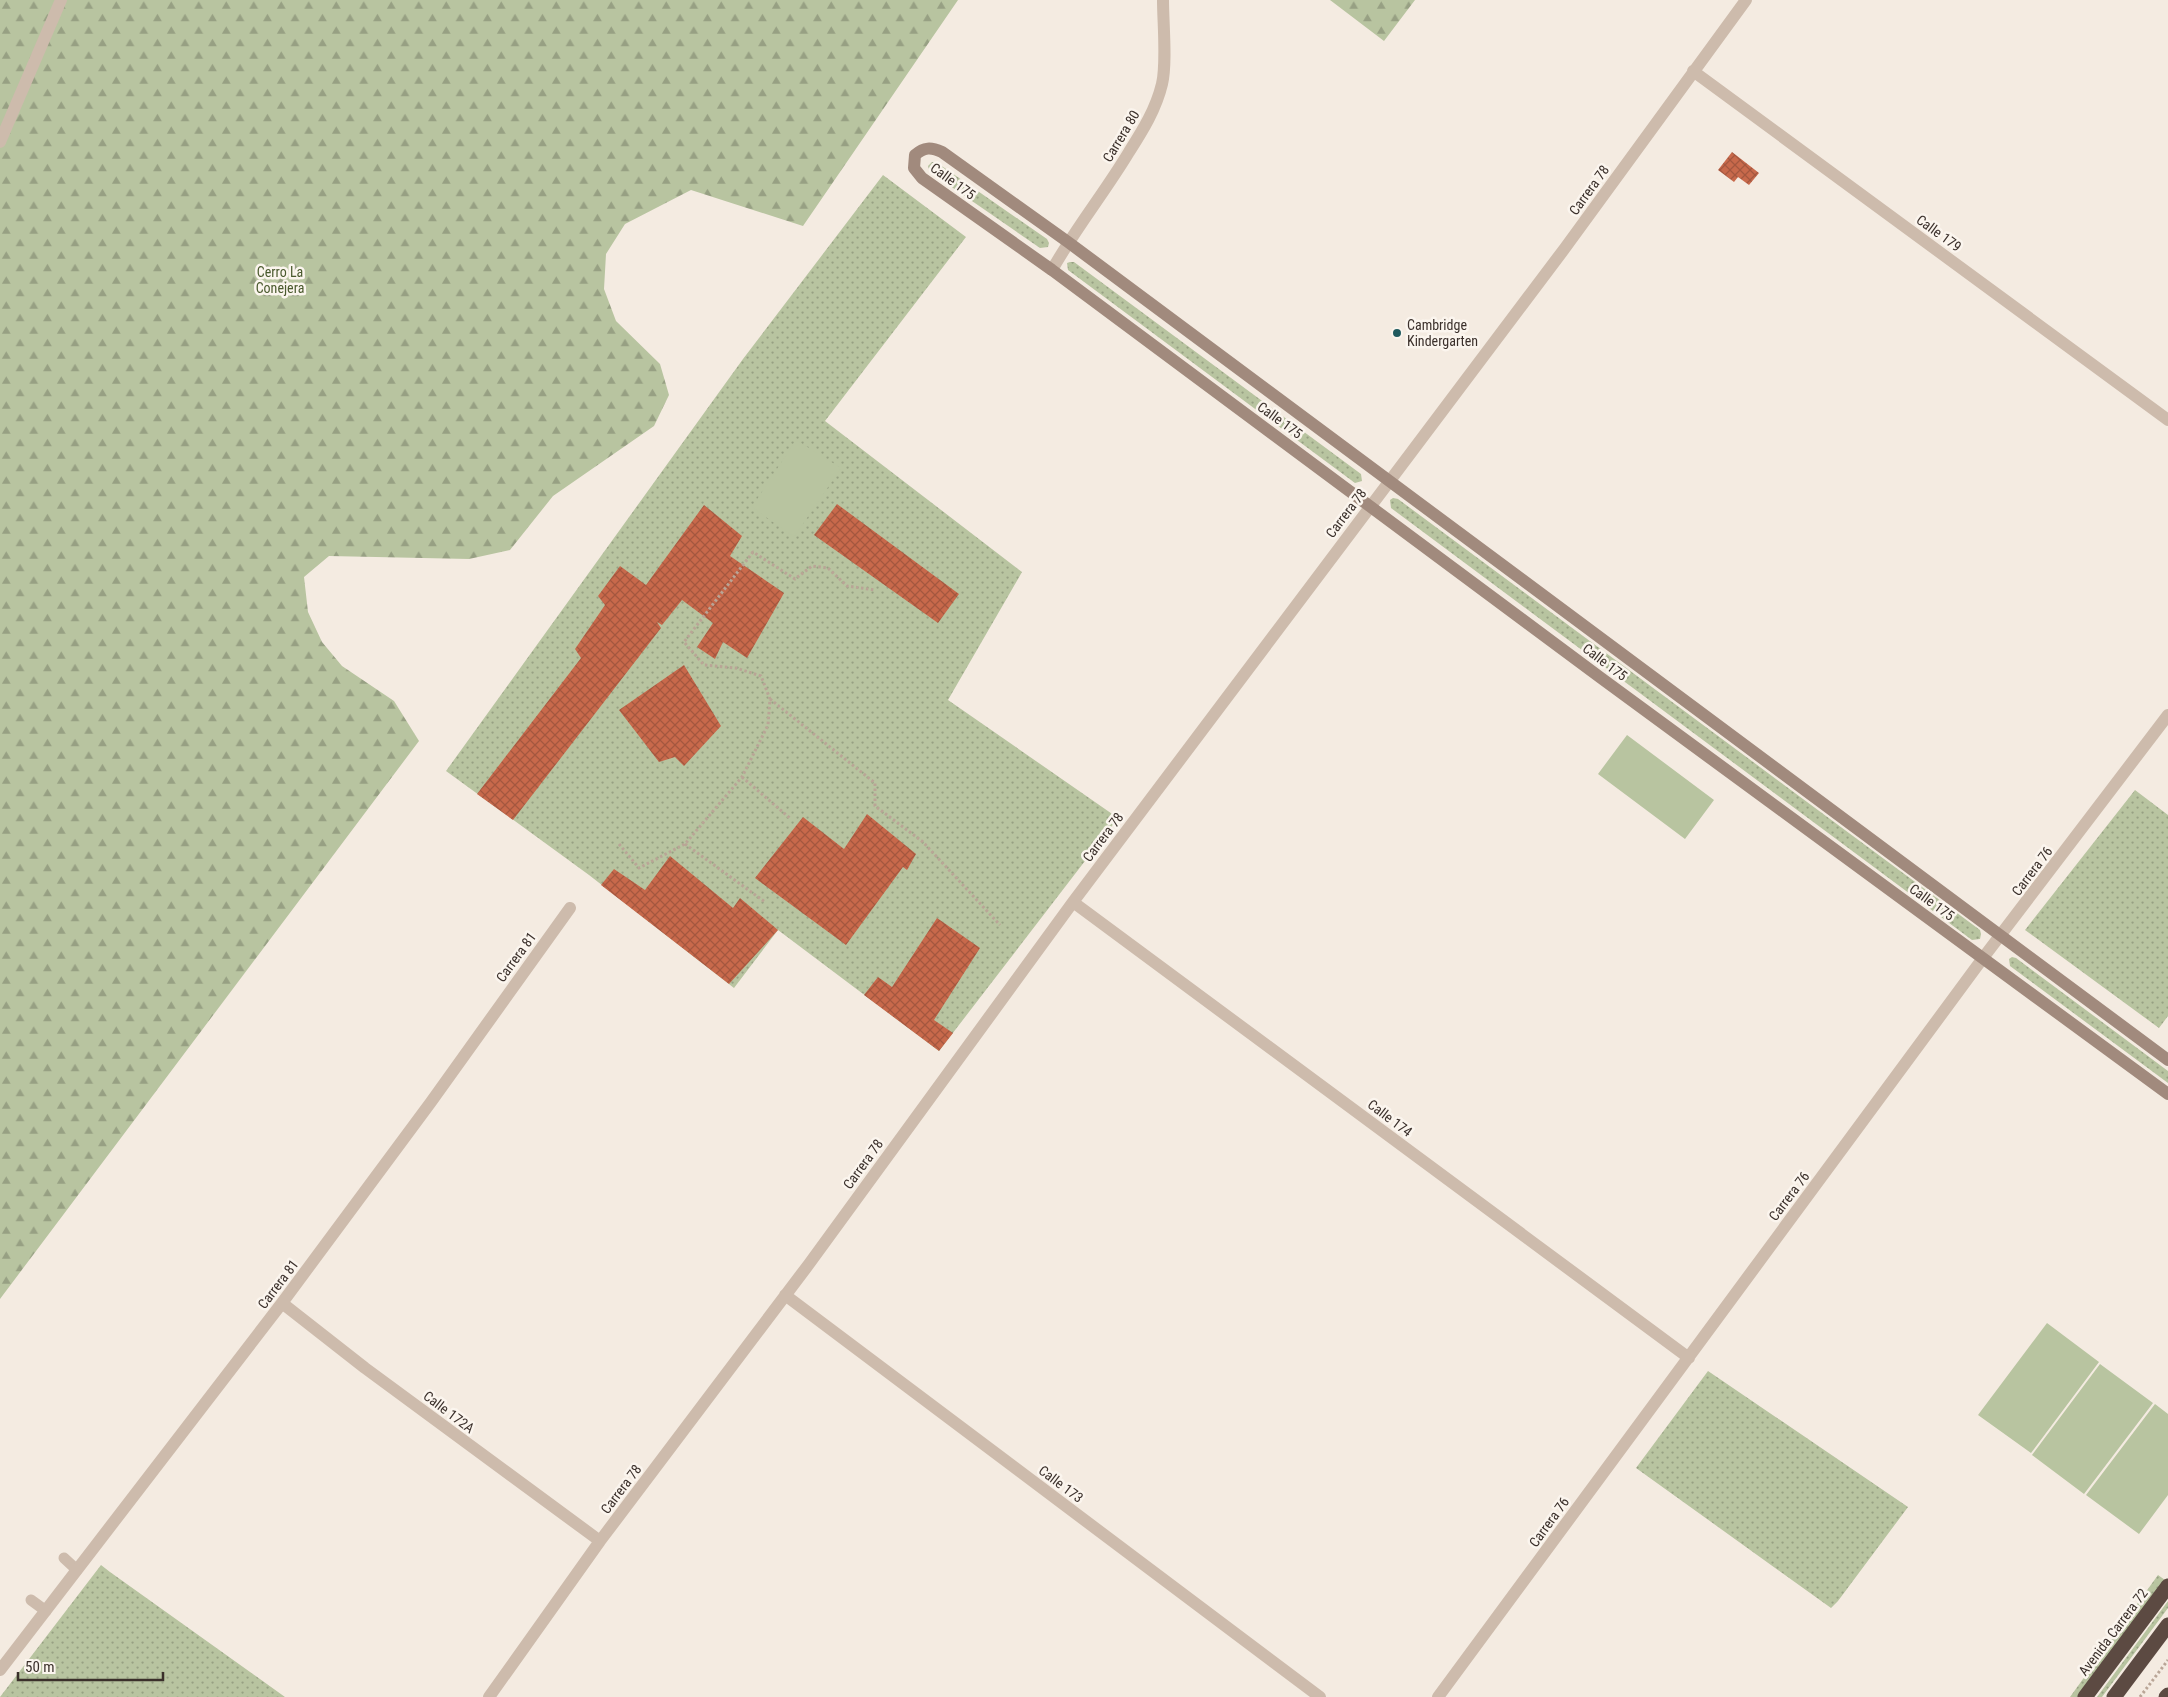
<svg xmlns="http://www.w3.org/2000/svg" width="2168" height="1697" viewBox="0 0 2168 1697" font-family="'Roboto Condensed',sans-serif">
<style>
.grass{fill:url(#grass-dots)}
.forest{fill:url(#forest-firs)}
.pitch{fill:#b8c4a0}
.building{fill:url(#building-cross-hatch)}
.lines{fill:none;stroke-linecap:round;stroke-linejoin:round}
.path{stroke:#b9a596;stroke-width:3;stroke-dasharray:2.5 2.5;stroke-linecap:butt}
.lane{stroke:#cdbbac;stroke-width:11}
.street{stroke:#cdbbac;stroke-width:12}
.secondary{stroke:#a18a7d;stroke-width:12}
.highway{stroke:#5c4a42;stroke-width:15}
.poi-dot{fill:#1f5a5e;stroke:#fbf5ee;stroke-width:2}
.labels{text-anchor:middle;stroke-width:5;stroke-linejoin:round;paint-order:stroke}
.street-label{font-size:14px;fill:#3b302b;stroke:#fbf5ee}
.park-label{font-size:14px;fill:#4a5a2e;stroke:#fbf5ee}
.poi-label{font-size:14px;fill:#3b302b;stroke:#fbf5ee;text-anchor:start}
</style>
<defs>
<pattern id="grass-dots" width="8" height="8" patternUnits="userSpaceOnUse" patternTransform="scale(1.25)"><rect width="8" height="8" fill="#b8c4a0"/><path d="M2 2h.1M6 6h.1" fill="none" stroke="#97a083" stroke-width="1.8" stroke-linecap="round"/></pattern>
<pattern id="forest-firs" width="22" height="20" patternUnits="userSpaceOnUse" patternTransform="scale(1.25)"><rect width="22" height="20" fill="#b8c4a0"/><path d="M5 1l3.5 6h-7zM16 11l3.5 6h-7z" fill="#97a083"/></pattern>
<pattern id="building-cross-hatch" width="8" height="8" patternUnits="userSpaceOnUse" patternTransform="scale(1.25)"><rect width="8" height="8" fill="#c8694b"/><path d="M0 0l8 8M0 8l8-8" fill="none" stroke="#a4573f"/></pattern>
</defs>
<rect width="100%" height="100%" fill="#f4ebe1"/>
<path class="grass" d="M932,162H936L1047,239L1049,243L1048,247L1040,248L930,172L928,166Z
M883,175L966,237L825,421L1022,572L948,700L1118,818L939,1051L778,930L734,988L589,875L446,771L743,359Z
M1070,262H1074L1361,474L1362,481L1355,483L1068,270L1067,263Z
M1393,498L1398,499L1980,930L1981,934L1980,939L1972,940L1391,508L1390,500Z
M2135,790L2168,815V1016L2159,1028L2025,930Z
M2012,957L2016,958L2168,1071V1083L2010,966L2009,959Z
M1708,1371L1908,1507L1838,1601L1831,1608L1636,1468Z
M101,1565L110,1572L285,1697H0Z
M2158,1575L2165,1580L2078,1697H2070Z
M2168,1601V1608L2102,1697H2097Z"/>
<path class="forest" d="M0,0H958L803,226L691,190L625,224L606,254L604,289L616,321L660,364L669,395L654,426L553,496L510,550L469,559L329,556L304,577L308,612L322,642L342,666L394,701L419,741L0,1299Z
M1330,0H1415L1384,41Z"/>
<path class="pitch" d="M796,440L841,468L794,537L752,507Z
M1627,735L1714,800L1685,839L1598,774Z
M2047,1323L2099,1362L2031,1453L1978,1415Z
M2100,1364L2153,1403L2084,1494L2032,1455Z
M2155,1404L2168,1414V1495L2139,1534L2086,1495Z"/>
<path class="building" d="M1732,152L1759,173L1749,185L1738,177L1734,182L1718,170Z
M837,504L959,594L938,623L814,535Z
M704,505L742,536L730,556L784,593L747,658L723,642L715,659L697,647L713,623L682,600L662,625L657,622L661,628L513,820L477,794L581,658L575,649L605,605L598,596L620,566L646,585Z
M684,665L721,726L684,766L675,757L659,762L619,710Z
M867,814L916,854L907,870L903,867L846,945L755,878L803,817L844,849Z
M670,856L733,908L740,898L778,930L729,984L601,885L614,869L645,890Z
M937,918L980,948L934,1020L953,1033L939,1051L864,995L878,977L892,987Z"/>
<g class="lines">
<path class="path" d="M770,699L875,783V806L923,842L1000,925
M742,777L791,819
M619,844L639,868L685,844L742,777L768,725L770,699L761,676L736,668L704,665L684,642L753,552L795,579L812,566L828,568L847,586L875,590
M685,844L765,902
M2140,1697L2168,1660"/>
<path class="lane" d="M64,1558L77,1570
M31,1600L46,1611"/>
<path class="street" d="M1693,71L2168,420
M0,142L61,0
M1052,270C1075,229 1105,192 1129,152C1143,130 1156,109 1162,84C1167,63 1163,23 1163,0
M1073,902L1689,1358
M785,1295L1320,1697
M282,1303L365,1368L600,1541
M0,1670L282,1303L431,1102L570,908
M489,1697L600,1541L809,1264L1073,902L1565,248L1746,0
M1438,1697L1983,958L2168,715"/>
<path class="secondary" d="M2168,1060L1068,242L942,152C931,147 924,147 915,155L914,168L922,178L1052,270L1601,678L2168,1094"/>
<path class="highway" d="M2085,1697L2168,1586
M2114,1697L2168,1625
M2166,1697L2168,1695"/>
</g>
<circle class="poi-dot" cx="1397" cy="333" r="5"/>
<g class="labels">
<g class="street-label">
<text transform="translate(1121 136) rotate(-59)" y="5">Carrera 80</text>
<text transform="translate(953 181) rotate(36)" y="5">Calle 175</text>
<text transform="translate(1589 190) rotate(-54)" y="5">Carrera 78</text>
<text transform="translate(1939 233) rotate(36)" y="5">Calle 179</text>
<text transform="translate(1280 420) rotate(36)" y="5">Calle 175</text>
<text transform="translate(1346 513) rotate(-53)" y="5">Carrera 78</text>
<text transform="translate(1605 662) rotate(37)" y="5">Calle 175</text>
<text transform="translate(1103 837) rotate(-53)" y="5">Carrera 78</text>
<text transform="translate(2032 871) rotate(-53)" y="5">Carrera 76</text>
<text transform="translate(1932 902) rotate(36)" y="5">Calle 175</text>
<text transform="translate(516 957) rotate(-54)" y="5">Carrera 81</text>
<text transform="translate(1390 1118) rotate(37)" y="5">Calle 174</text>
<text transform="translate(863 1164) rotate(-54)" y="5">Carrera 78</text>
<text transform="translate(1789 1196) rotate(-53)" y="5">Carrera 76</text>
<text transform="translate(278 1284) rotate(-53)" y="5">Carrera 81</text>
<text transform="translate(449 1412) rotate(37)" y="5">Calle 172A</text>
<text transform="translate(1061 1484) rotate(37)" y="5">Calle 173</text>
<text transform="translate(621 1489) rotate(-53)" y="5">Carrera 78</text>
<text transform="translate(1549 1522) rotate(-54)" y="5">Carrera 76</text>
<text transform="translate(2113 1632) rotate(-53)" y="5">Avenida Carrera 72</text>
</g>
<g class="park-label">
<text x="280" y="277">Cerro La<tspan x="280" dy="16">Conejera</tspan></text>
</g>
<g class="poi-label">
<text x="1407" y="330">Cambridge<tspan x="1407" dy="16">Kindergarten</tspan></text>
</g>
</g>
<path d="M18 1672v8h145v-8" fill="none" stroke="#3b302b" stroke-width="2.5"/>
<text x="25" y="1672" font-size="15" fill="#3b302b" stroke="#fbf5ee" stroke-width="4" paint-order="stroke">50 m</text>
</svg>
